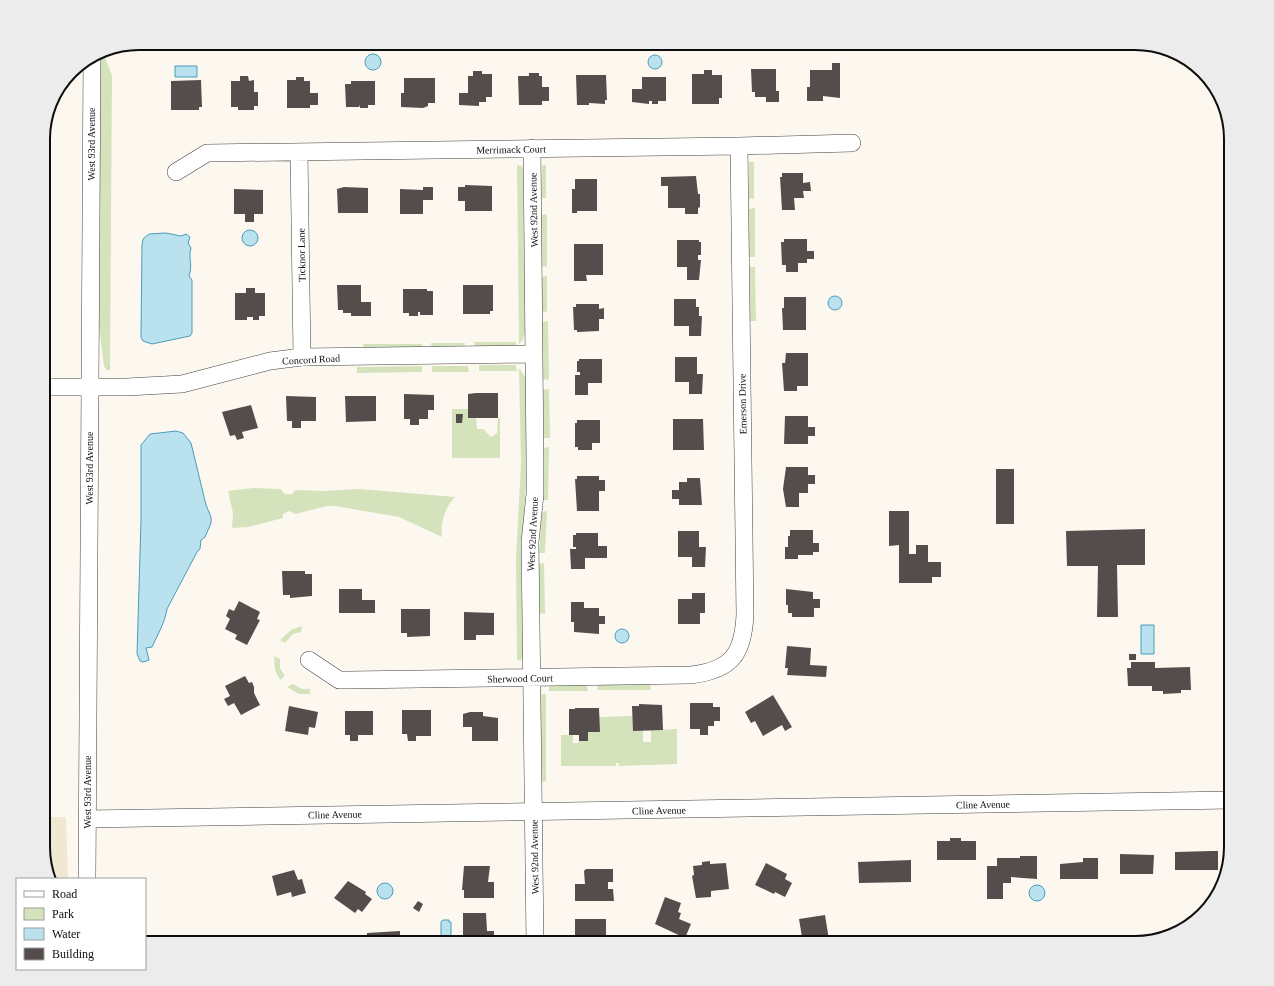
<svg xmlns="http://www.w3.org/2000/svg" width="1274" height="986" viewBox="0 0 1274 986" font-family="'Times New Roman',serif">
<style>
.farmland{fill:#f0e9d2}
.green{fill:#d5e3bd}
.water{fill:#bae1ee;stroke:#4b9cbb}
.building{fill:#544d4b}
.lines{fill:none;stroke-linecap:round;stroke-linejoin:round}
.minor-casing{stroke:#404040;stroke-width:18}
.minor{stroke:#fff;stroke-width:17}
.labels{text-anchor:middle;stroke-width:4;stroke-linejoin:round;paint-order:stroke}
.street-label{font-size:10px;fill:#0d0d0d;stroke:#fff}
.rim{fill:none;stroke:#0d0d0d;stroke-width:2}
</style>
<rect width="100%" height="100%" fill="#fdf8ef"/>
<path class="farmland" d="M43,817H66L68,879H50L43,853Z"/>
<path class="green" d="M105,50V57L112,76L110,370H106L104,366L97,311L98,53Z
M749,162H754V199L749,198Z
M517,165L522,166L523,170L525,332L523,340L519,344Z
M542,165H546V198H541Z
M755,208V257H749V209Z
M547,214V267L541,266V215Z
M750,267H755L756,321H750Z
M547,276V312L542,311V277Z
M548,321L549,380L543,379L542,322Z
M474,342H516V347L475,348Z
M431,343H465L464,348L432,349Z
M363,344H422L421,349L364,350Z
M479,365H514L516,366L517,371H479Z
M422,366V372L357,373V367Z
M432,366H468L469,372H432Z
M519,368L526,378L527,471L521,560L523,657L521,660H517L516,559L521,463Z
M549,389L550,438H544L543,390Z
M452,409H468V418H476L477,429H483L491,437L497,433L498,418H500V458H452Z
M549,447L548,500H543V448Z
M253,488L281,489C283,494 287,495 292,494L295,490L323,491L360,489L455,497C445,507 440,523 442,537L399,517L335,506H327L295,514L289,511L283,514V518L248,527L232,528L233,513L228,491Z
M547,511L545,553H539L542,512Z
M544,563L545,614L539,613L538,564Z
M302,626L301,632L293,634L285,643L280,640L291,630Z
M274,656L280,659V668L285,676L280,680L275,670Z
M293,684L302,689H310V694H299L287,687Z
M650,684L651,690H597L598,685Z
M554,685H586L588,691H549V687Z
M542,694H546V781L542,782L540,699Z
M633,716V730H643V742H651V730L677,729V764L619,766V763H616V766H561V735H573V743H578L579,741H588V732H599V717Z"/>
<path class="water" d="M365 62a8 8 0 1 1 16 0a8 8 0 1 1-16 0Z
M648 62a7 7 0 1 1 14 0a7 7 0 1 1-14 0Z
M175,66H197V77H175Z
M242 238a8 8 0 1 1 16 0a8 8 0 1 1-16 0Z
M166,233L181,236L186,234L190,237L188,243L191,248C188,258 193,265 189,276L192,280V333L190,336L152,344L143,341L141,337L142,245L143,239L149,234Z
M828 303a7 7 0 1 1 14 0a7 7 0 1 1-14 0Z
M176,431L183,433L191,443L206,505L211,517V523L205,537L201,540L200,549L197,552L167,609C165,622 158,634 152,647L146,648L149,660L143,662L140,661L137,654L141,521V445L150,434Z
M1141,625H1154V654H1141Z
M615 636a7 7 0 1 1 14 0a7 7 0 1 1-14 0Z
M377 891a8 8 0 1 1 16 0a8 8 0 1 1-16 0Z
M1029 893a8 8 0 1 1 16 0a8 8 0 1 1-16 0Z
M443,920H449V922H451V943H441V922Z"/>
<path class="building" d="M832,63H840V98L823,96V101H807V87H810V70H832Z
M751,69H776V91H779V102H766V97H755V92H752Z
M704,70H712V75H722V98H719V104H692V74H704Z
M473,71H482V74H492V97H486V102H479V106L459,105V93H468V76H473Z
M529,73H539V76H542V87H549V101H542V105H519L518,76H529Z
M576,75H606L607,100H605V104L589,103V105H577Z
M240,76H248L249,81L254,80V92H258V106H254V110H238V107H231V81H240Z
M296,77H304V81H310V93H318V105H310V108H287V80H296Z
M642,77H666V101H658V104H652V101H649V104L632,102V89H642Z
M404,78H435V103H428V106L423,108L401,107V93H404Z
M201,80L202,107H199V110H171V81Z
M351,81H375V105H368V108H360V105L359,107H346L345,84H351Z
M782,173H803V183L810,182L811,191H803L804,198H794L795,210H782L780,177H782Z
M696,176L698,194H700V207L698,208V214H685V208H668V186H661V177Z
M575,179H597V211H577V213H572V189H575Z
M465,185L492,186V211H465V201H458V187H465Z
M344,187L368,188V213H338L337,189Z
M423,187H433V200H423V214H400V189L423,190Z
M234,189L263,190V214H254V222H245V214H234Z
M784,239H807V251H814V259H807V263H798V272H786V265H782L781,242H784Z
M677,240H699V242H701V255H698V260H701L699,280H687V267H677Z
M574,244H603V275H586L587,281H574Z
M337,285H361V302H371V316H351V313H343V310H338Z
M463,285H493V311H490V314H463Z
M246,288H255V293H265V316H259V320H253V317H247V320H235V293H246Z
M403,289H427V291H433V315H420V312H418V316H409V313H403Z
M784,297H806V330H783L782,308H784Z
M674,299H696V307H699V316H702L701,336H689V326H674Z
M576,304H599V309L604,308V319H599V331L577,332V330H574L573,307H576Z
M786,353H808V386H797V391H784L782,363H785Z
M675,357H697V374H703L702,394H689V382H675Z
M579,359H602V383H588V395H575V375H580V372H577V361H579Z
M476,393H498V418H468V394Z
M404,394L434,395V410H428V419H419V425H410V419H404Z
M286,396L316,397V421H301V428H292V421H287Z
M345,396H376V421L346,422Z
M251,405L258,428L242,432L244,438L237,440L235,435L230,436L222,412Z
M456,414H463L462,423H456Z
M785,416H808V427H815V436H808V444H784Z
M673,419H703L704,450H673Z
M577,420H600V443H592V450H578V447H575V423H577Z
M786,467H808V475H815V484H808V493H799V507H786L783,489Z
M996,469H1014V524H996Z
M577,476H599V480H605V491H599V511H577L575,479H577Z
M687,478H700L702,505H679V499H672V490H679V482H687Z
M889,511H909V554H916V545H928V562H941V577H932V583H899V545L889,546Z
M1145,529V565H1117L1118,617H1097L1098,566H1067L1066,531Z
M790,530H813V543H819V552H813V555H798V559H785V547H788V536H790Z
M678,531H699V547H706L705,567H692V557H678Z
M576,533H598V546H607V558H585V569H571L570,549H576V547H573V535H576Z
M282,571H305V574H312V596L290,598V595H283Z
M339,589H362V600H375V613H339Z
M786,589L813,592V599H820V608H814V617H792V613H788V605H786Z
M692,593H705V613H700V624H678V599H692Z
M239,601L260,612L257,619L260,620L247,645L235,639L237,635L225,629L230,619L226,616L229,609L234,611Z
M571,602H584V608H599V616H605V624H599V634L574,632V622H571Z
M401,609H430V636L407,637V633H401Z
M464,612L494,613V635H476V640H464Z
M787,646L811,648L810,665L827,666L826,677L787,675L788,668H785Z
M1129,654H1136V660H1129Z
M1131,662H1155V668L1190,667L1191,690H1181V693L1163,694V691H1152V686H1128L1127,668H1131Z
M245,676L249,683L252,682L254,687V693L260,705L241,715L234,703L228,706L224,699L230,696L225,686Z
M773,695L792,727L785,731L782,725L763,736L755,721L751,723L745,712Z
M690,703H713V707H720V721H714V726H708V735H700V729H690Z
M639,704L662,705L663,730L633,731L632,706H639Z
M289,706L318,712L315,728L309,727L308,735L285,731Z
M575,708H599L600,732H588V741H579V735H569V709H575Z
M402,710H431V736H416V741H408L407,734H402Z
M345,711H373V735H358V741H350V735H345Z
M470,712H483V716L498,718V741H472V727H463V714Z
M950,838H961V841H976V860H937V841H950Z
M1212,851H1218V870H1175V852Z
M1120,854L1154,855L1153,874H1120Z
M1020,856H1037V879L1011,877V883H1003V899H987V866H997V858H1020Z
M1083,858H1098V879H1060V864L1083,862Z
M911,860V882L859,883L858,862Z
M710,861V864L726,863L729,889L711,891V897L696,898L692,876L694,875L693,866L702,865V862Z
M766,863L787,874L785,879L792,883L785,897L775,892L774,894L755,885Z
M464,866H490L488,882H494V898H464V890H462Z
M586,869H613V882H608V889H613L614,901H575V884H585L584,871Z
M294,870L298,880L302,879L306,893L292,897L291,892L277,896L272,876Z
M348,881L366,892L365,894L372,899L362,912L358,909L355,913L334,898Z
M665,897L681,903L678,912L681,913L679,919L691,924L685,938L655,924Z
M418,901L423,904L419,912L413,908Z
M463,913H486L487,931H494V943H463Z
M825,915L829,940L803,943L799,919Z
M575,919H606V939H612V943L580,942V936H575Z
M400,931V943H367V933Z"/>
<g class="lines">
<g class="minor-casing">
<path id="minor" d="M532,148L535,461V494L530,542L535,943
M299,152L302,357
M176,172L207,153L739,146L852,143
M43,387H127L182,384L270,361L302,357L534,354
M309,660L339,680H349L691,675C732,670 743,654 745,615L739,146
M87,819L1231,800
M87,879L92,57"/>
</g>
<use href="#minor" class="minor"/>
</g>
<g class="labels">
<g class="street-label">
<text transform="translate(91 144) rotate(-90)" y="4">West 93rd Avenue</text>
<text transform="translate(511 149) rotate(-1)" y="4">Merrimack Court</text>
<text transform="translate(533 210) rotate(-91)" y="4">West 92nd Avenue</text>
<text transform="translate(301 255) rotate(-91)" y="4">Ticknor Lane</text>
<text transform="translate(311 359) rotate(-3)" y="4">Concord Road</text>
<text transform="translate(742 404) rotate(-91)" y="4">Emerson Drive</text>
<text transform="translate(89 468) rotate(-90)" y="4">West 93rd Avenue</text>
<text transform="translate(532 534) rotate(-87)" y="4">West 92nd Avenue</text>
<text transform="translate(520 678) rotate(-1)" y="4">Sherwood Court</text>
<text transform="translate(87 792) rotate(-90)" y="4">West 93rd Avenue</text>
<text transform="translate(983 804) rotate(-1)" y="4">Cline Avenue</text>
<text transform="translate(659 810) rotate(-1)" y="4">Cline Avenue</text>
<text transform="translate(335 814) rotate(-1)" y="4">Cline Avenue</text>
<text transform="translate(534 857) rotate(-91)" y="4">West 92nd Avenue</text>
</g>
</g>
<path d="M0 0H1274V986H0ZM139 50H1135A89 89 0 0 1 1224 139V847A89 89 0 0 1 1135 936H139A89 89 0 0 1 50 847V139A89 89 0 0 1 139 50Z" fill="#ececec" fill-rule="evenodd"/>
<path class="rim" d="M139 50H1135A89 89 0 0 1 1224 139V847A89 89 0 0 1 1135 936H139A89 89 0 0 1 50 847V139A89 89 0 0 1 139 50Z"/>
<rect x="16" y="878" width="130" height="92" fill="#ffffff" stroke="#9e9e9e"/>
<rect x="24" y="891" width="20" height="6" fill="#ffffff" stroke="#9e9e9e"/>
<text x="52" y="898" font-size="12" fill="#0d0d0d">Road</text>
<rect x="24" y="908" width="20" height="12" fill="#d5e3bd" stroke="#9e9e9e"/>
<text x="52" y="918" font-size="12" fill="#0d0d0d">Park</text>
<rect x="24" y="928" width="20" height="12" fill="#bae1ee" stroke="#9e9e9e"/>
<text x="52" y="938" font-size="12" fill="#0d0d0d">Water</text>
<rect x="24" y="948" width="20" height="12" fill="#544d4b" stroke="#9e9e9e"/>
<text x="52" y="958" font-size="12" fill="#0d0d0d">Building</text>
</svg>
